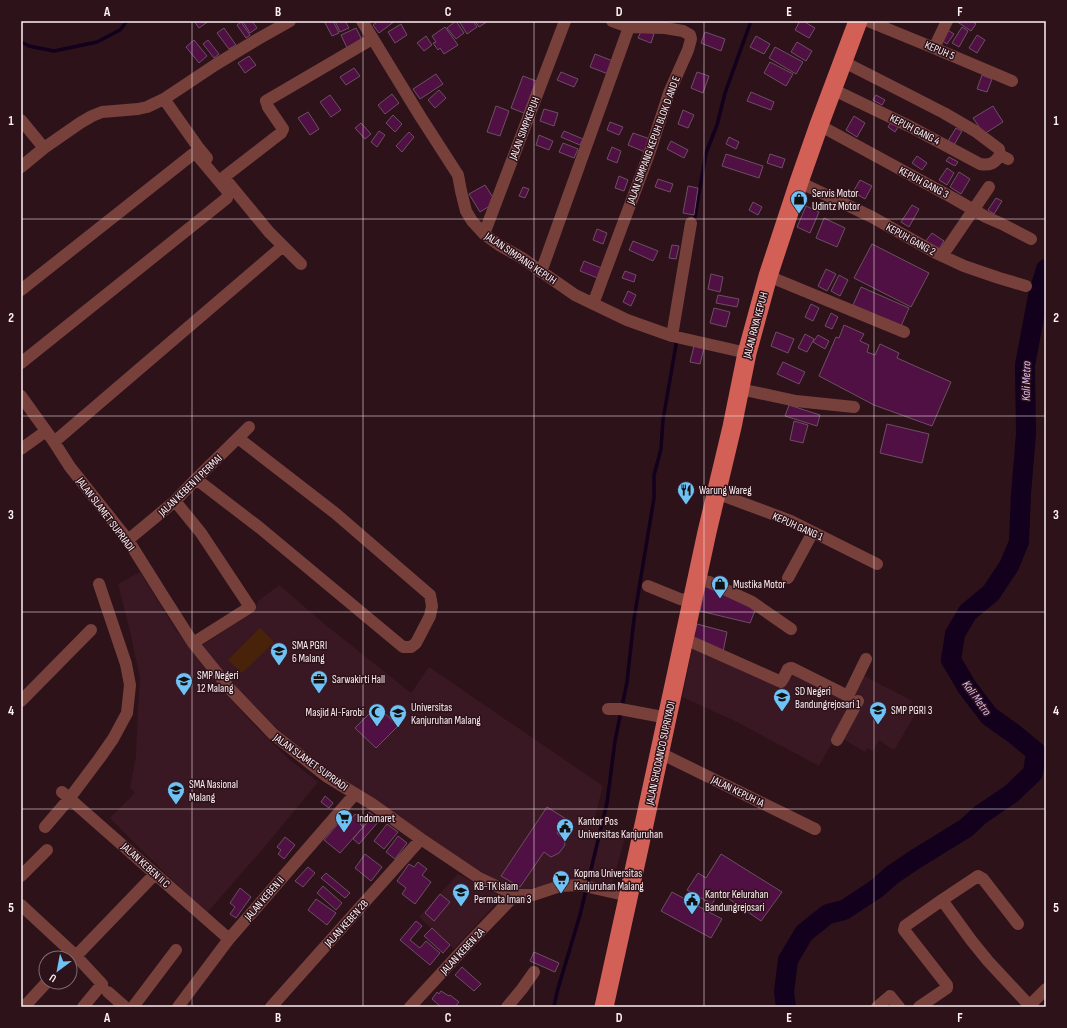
<svg xmlns="http://www.w3.org/2000/svg" width="1067" height="1028" viewBox="0 0 1067 1028" font-family="'Sofia Sans Condensed',sans-serif">
<style>
.built{fill:#3a1823}
.green{fill:#492309}
.lines{fill:none;stroke-linecap:round;stroke-linejoin:round}
.stream{stroke:#12001c;stroke-width:3.5}
.river{stroke:#12001c;stroke-width:20}
.building{fill:#501043;stroke:#6b5063}
.street{stroke:#77403b;stroke-width:12}
.primary{stroke:#d26057;stroke-width:19}
.grid{fill:none;stroke:#fdf1f4;stroke-width:1;stroke-opacity:0.55}
.labels{text-anchor:middle;stroke-width:3;stroke-linejoin:round;paint-order:stroke}
.street-label{font-size:11px;fill:#fdf1f4;stroke:#2d121a}
.poi-label{font-size:11px;fill:#fdf1f4;stroke:#2d121a;text-anchor:start}
.water-label{font-size:12px;font-style:italic;fill:#e0bdf6;stroke:#2d121a}
.neatline{fill:none;stroke:#fdf1f4;stroke-width:1.5}
.grid-label{font-size:13px;text-anchor:middle;font-weight:bold;fill:#fdf1f4}
</style>
<rect width="100%" height="100%" fill="#2d121a"/>
<path class="built" d="M140,572L176,630L218,684L252,723L290,760L318,782L267,844L206,914L110,818L135,793L130,787L136,757L138,709L140,678L130,631L118,584Z
M279,585L327,626L411,693L429,667L603,786L593,824L625,838L621,851L611,889L565,878L554,881L540,887L520,891L502,885L463,861L374,800L333,775L305,755L249,702L201,646L255,610L258,601Z
M693,645L743,668L783,688L791,671L855,703L834,739L819,766L735,721L682,697Z
M862,675L913,701L909,708L916,713L894,750L879,740L873,751L867,748L865,752L841,738L861,701L852,696Z
M458,874L502,897L454,949L419,917Z"/>
<path class="green" d="M260,628L274,642L242,673L228,660Z"/>
<g class="lines">
<path class="stream" d="M21,42L29,46L54,51L97,42L120,30L127,21
M694,222L706,153L717,125L725,93L751,21
M554,1007L557,992L580,915L607,803L615,741L627,682L634,619L654,498V475L661,449L663,420L677,339"/>
<path class="river" d="M786,1007L784,992L788,960L804,933L828,914L844,910L876,889L892,875L914,860L966,828L980,815L1011,794L1033,773L1036,752L1013,733L989,716L967,687L951,660L955,634L968,612L991,593L1009,566L1019,542L1021,494L1026,434L1025,365L1038,296L1046,269"/>
</g>
<path class="building" d="M194,21H209L199,28Z
M244,21H252L257,28L250,33L243,22Z
M324,21H333L339,33L332,36Z
M335,21H345L349,28L340,32Z
M378,21H395L379,33L373,25Z
M456,21L464,33L456,39L447,28Z
M459,21H473L477,27L467,34Z
M475,21H488L479,27Z
M800,21H803L815,28L809,38L795,30Z
M956,21H972L976,24L971,31Z
M241,22L250,35L246,38L237,25Z
M401,24L407,35L395,43L388,32Z
M445,27L458,45L444,54L440,48L438,50L433,43L436,42L432,36Z
M962,27L968,31L959,47L952,43Z
M224,28L236,45L229,49L217,33Z
M356,28L363,42L348,50L341,35Z
M642,29L654,34L651,43L638,38Z
M946,29L954,34L947,44L940,39Z
M705,32L725,39L721,51L701,43Z
M977,35L985,40L977,53L969,48Z
M426,36L432,45L424,51L417,43Z
M756,36L770,44L764,54L750,47Z
M194,40L207,56L199,63L186,47Z
M208,40L219,54L214,58L203,44Z
M797,42L812,51L806,61L791,52Z
M775,47L803,62L796,74L769,58Z
M595,54L613,61L608,74L590,67Z
M249,56L256,65L245,73L238,63Z
M770,62L793,74L786,86L764,73Z
M354,68L360,76L346,85L340,77Z
M561,72L578,79L574,87L557,80Z
M697,72L709,76L703,93L691,88Z
M436,74L443,84L420,99L413,89Z
M982,75L992,79L987,92L977,89Z
M523,76L536,81L524,113L511,108Z
M439,90L446,98L435,108L428,100Z
M751,92L774,102L771,110L747,101Z
M392,94L399,103L385,114L378,105Z
M330,95L341,110L331,117L320,102Z
M876,95L885,100L882,105L873,100Z
M496,106L509,111L500,136L487,132Z
M993,106L1003,122L984,134L973,118Z
M544,109L558,113L554,126L540,121Z
M683,110L694,115L688,128L678,124Z
M308,112L319,129L310,135L298,118Z
M393,115L402,124L395,132L386,123Z
M854,116L865,123L857,137L846,130Z
M893,119L900,124L895,132L888,127Z
M610,122L623,127L619,135L607,130Z
M361,123L371,134L365,139L355,128Z
M956,128L962,131L954,145L948,141Z
M379,131L385,135L377,147L371,142Z
M564,131L583,139L580,145L561,137Z
M409,132L414,137L402,152L396,146Z
M633,133L650,139L645,152L628,145Z
M539,135L553,141L549,150L536,145Z
M729,137L739,142L736,149L726,144Z
M671,141L688,150L684,158L667,149Z
M563,143L578,149L574,158L559,152Z
M612,147L621,151L617,163L607,159Z
M726,154L763,166L759,178L722,166Z
M770,154L785,159L782,168L767,163Z
M917,156L927,163L922,170L912,163Z
M949,157L958,162L955,166L946,161Z
M947,168L954,173L947,185L939,180Z
M959,172L970,179L961,194L950,187Z
M619,176L628,180L624,191L615,188Z
M658,179L673,184L670,192L655,187Z
M860,180L872,186L865,199L853,192Z
M485,185L496,202L480,212L469,194Z
M688,186L698,188L694,215L683,213Z
M523,187L529,189L525,198L519,196Z
M996,198L1002,201L994,214L988,210Z
M753,202L762,207L758,215L749,210Z
M912,205L919,209L909,227L901,222Z
M806,206L819,212L810,233L797,227Z
M824,218L845,228L837,247L816,238Z
M597,229L607,233L603,244L593,240Z
M932,233L944,241L938,251L925,242Z
M633,241L658,251L653,261L629,250Z
M872,244L929,273L911,307L854,278Z
M672,245L679,246L676,259L669,258Z
M584,261L604,269L600,279L580,271Z
M826,269L836,274L827,291L818,286Z
M625,271L636,275L634,282L622,278Z
M711,274L723,277L720,292L708,289Z
M839,275L848,280L840,296L831,291Z
M861,287L909,308L901,326L853,305Z
M628,291L636,295L631,306L623,302Z
M718,295L739,299L737,307L716,303Z
M811,304L819,308L813,321L805,317Z
M714,308L730,312L726,327L710,323Z
M831,313L838,317L832,329L825,326Z
M844,325L864,334L860,341L869,345L867,352L875,355L880,344L899,353L897,358L951,382L932,426L874,405L819,376L836,337L839,338Z
M776,332L794,339L788,353L771,346Z
M805,334L814,339L807,352L798,348Z
M818,335L829,341L825,349L813,342Z
M694,346L704,348L700,364L690,362Z
M783,362L805,372L799,384L777,374Z
M789,405L820,415L817,426L785,416Z
M794,421L808,425L803,443L790,440Z
M887,424L929,434L922,463L880,453Z
M705,586L756,608L750,623L700,611Z
M697,624L727,632L723,652L693,639Z
M377,706L398,726L376,748L355,728Z
M325,796L333,803L329,808L321,802Z
M547,807L566,819L557,833L564,839L565,845L559,853L551,857L544,852L520,887L501,876Z
M369,812L373,815L363,827L360,824Z
M347,813L352,818L355,814L363,821L360,824L363,827L340,853L324,840Z
M373,816L379,821L359,844L353,839Z
M387,824L398,832L384,849L374,841Z
M398,836L407,843L395,859L386,852Z
M285,837L295,845L284,859L278,854L281,850L277,847Z
M365,854L382,867L371,881L355,868Z
M721,854L782,892L761,921L719,892L712,904L687,890L698,873L706,878Z
M418,862L427,869L422,875L431,882L415,904L402,894L406,888L397,881L409,864L414,867Z
M308,867L315,873L303,887L295,881Z
M326,873L350,893L345,898L321,878Z
M323,886L342,903L336,910L317,893Z
M240,888L251,897L236,918L230,914L235,907L230,903Z
M672,892L722,919L711,938L661,911Z
M440,894L450,902L434,921L425,913Z
M316,899L336,913L327,925L308,910Z
M416,921L422,926L410,940L420,948L426,941L440,953L430,965L400,940Z
M432,928L450,945L443,953L424,936Z
M534,952L559,963L555,972L530,961Z
M462,967L481,984L474,991L455,975Z
M441,991L449,996L450,995L459,1002L455,1007H441L432,999L437,992L439,994Z"/>
<g class="lines">
<path class="street" d="M362,21L420,116L458,175L461,191L466,211L472,221L484,234L499,245L522,258L575,295L627,320L672,336L747,353
M868,21L934,48L1012,81
M934,48L947,21
M842,61L905,93L944,113L975,131L999,149L1000,155L1008,159
M832,89L911,127L980,164C990,166 995,163 1000,155
M164,99L198,147L207,158
M21,120L44,148
M819,125L953,198L986,217L1002,224L1031,239
M21,167L44,148L80,123L92,116L102,112L138,109L147,107L164,99L215,65L258,39L290,21
M224,177L281,133L283,129L268,107L266,101L372,39
M227,181L269,232L301,264
M799,182L872,217L936,253L964,266L999,278L1026,286
M484,234L565,21
M942,256L989,187
M541,272L629,27
M768,276L904,332
M21,290L193,154L195,153L197,155L228,192L227,198L21,363
M593,304L649,154L669,93L688,50L691,39L690,35L683,31L665,28L629,27L612,21
M672,336L691,223
M740,389L796,401L854,407
M21,396L54,442L70,467L128,540L163,596L193,643L230,689L273,734L326,776L372,804L421,839L479,878L515,895H533L560,886L580,885L629,896
M54,442L283,246
M21,449L46,431
M196,479L260,528L403,647H411L416,643L430,616L432,606L430,595L335,513L238,438
M716,493L791,521L877,564
M175,501L201,533L250,607L193,643
M128,540L175,501L196,479L249,427
M788,578L813,532
M697,580L709,582L752,602L791,629
M648,586L680,599L693,601
M685,639L779,681L781,682L783,679L788,669L790,668H792L848,696L866,659
M21,701L91,630
M608,709H620L668,718
M837,740L858,701
M660,753L815,829
M62,792L229,939
M45,827L69,799L99,759L113,739L127,713L130,685L126,664L99,584
M21,876L47,850
M942,900L978,876L983,879L1018,924
M21,905L76,956L102,984L83,1007
M70,959L76,956L155,874
M108,992L125,1007
M24,1007L47,982
M133,1007L176,950
M178,1007L229,939L355,794
M271,1007L421,839
M410,1007L470,942L515,895
M507,1007L522,989L534,972
M877,1007L890,996L899,1007
M919,1007L947,988V985L904,930L905,926L942,900L971,940L988,961L1029,1005
M1028,1007L1046,989"/>
<path class="primary" d="M604,1007L639,848L707,532L732,427L747,353L768,276L799,182L819,125L858,21"/>
</g>
<path class="grid" d="M192,21V1007M363,21V1007M534,21V1007M704,21V1007M874,21V1007M21,219H1046M21,416H1046M21,612H1046M21,809H1046"/>
<defs>
<g id="shop-pin" transform="scale(0.9)"><path d="M0 17L-7.5 6A9.5 9.5 0 1 1 7.5 6Z" fill="#70c1f4" stroke="#2d121a"/><path d="M-5-2.5h2.3a2.7 3.5 0 0 1 5.4 0H5L5.5 6h-11ZM-1.5-2.5h3a1.5 2.3 0 0 0-3 0Z" fill="#111"/></g>
<g id="restaurant-pin" transform="scale(0.9)"><path d="M0 17L-7.5 6A9.5 9.5 0 1 1 7.5 6Z" fill="#70c1f4" stroke="#2d121a"/><path d="M-5-6h1v4h1v-4h1v4h1v-4h1v5L-1.5 .5V6h-2V.5L-5-1ZM5-6V6H3V1.5H1.5Q1.5-4 5-6Z" fill="#111"/></g>
<g id="school-pin" transform="scale(0.9)"><path d="M0 17L-7.5 6A9.5 9.5 0 1 1 7.5 6Z" fill="#70c1f4" stroke="#2d121a"/><path d="M0-5L7-2L0 1L-7-2ZM-4 1L0 2.5L4 1V4Q0 6-4 4Z" fill="#111"/></g>
<g id="office-pin" transform="scale(0.9)"><path d="M0 17L-7.5 6A9.5 9.5 0 1 1 7.5 6Z" fill="#70c1f4" stroke="#2d121a"/><path d="M-6-3h4V-5.5h4V-3h4V5H-6ZM-1-4.5V-3h2v-1.5ZM-6 0V1H6V0Z" fill="#111"/></g>
<g id="mosque-pin" transform="scale(0.9)"><path d="M0 17L-7.5 6A9.5 9.5 0 1 1 7.5 6Z" fill="#70c1f4" stroke="#2d121a"/><path d="M3.5-4.9A6 6 0 1 0 3.5 4.9A5 5 0 1 1 3.5-4.9Z" fill="#111"/></g>
<g id="university-pin" transform="scale(0.9)"><path d="M0 17L-7.5 6A9.5 9.5 0 1 1 7.5 6Z" fill="#70c1f4" stroke="#2d121a"/><path d="M0-5L7-2L0 1L-7-2ZM-4 1L0 2.5L4 1V4Q0 6-4 4Z" fill="#111"/></g>
<g id="supermarket-pin" transform="scale(0.9)"><path d="M0 17L-7.5 6A9.5 9.5 0 1 1 7.5 6Z" fill="#70c1f4" stroke="#2d121a"/><path d="M-6-5.5h2.5l.6 2H6L4.5 2H-2.5L-4.4-4H-6ZM-1.5 3.2a1.3 1.3 0 1 0 .1 0ZM3 3.2a1.3 1.3 0 1 0 .1 0Z" fill="#111"/></g>
<g id="civic-pin" transform="scale(0.9)"><path d="M0 17L-7.5 6A9.5 9.5 0 1 1 7.5 6Z" fill="#70c1f4" stroke="#2d121a"/><path d="M-.6-6.5H3V-4.5H.6V-3L4-1V1h2V6H-6V1h2V-1L-.6-3ZM-1.2 2.5V6h2.4V2.5Z" fill="#111"/></g>
</defs>
<g fill-rule="evenodd">
<use href="#shop-pin" x="799" y="199"/>
<use href="#restaurant-pin" x="686" y="490"/>
<use href="#shop-pin" x="720" y="584"/>
<use href="#school-pin" x="279" y="651"/>
<use href="#office-pin" x="319" y="679"/>
<use href="#school-pin" x="184" y="681"/>
<use href="#school-pin" x="782" y="697"/>
<use href="#school-pin" x="878" y="710"/>
<use href="#mosque-pin" x="377" y="712"/>
<use href="#university-pin" x="398" y="713"/>
<use href="#school-pin" x="176" y="790"/>
<use href="#supermarket-pin" x="344" y="818"/>
<use href="#civic-pin" x="565" y="827"/>
<use href="#supermarket-pin" x="561" y="879"/>
<use href="#school-pin" x="461" y="892"/>
<use href="#civic-pin" x="692" y="900"/>
</g>
<g class="labels">
<g class="street-label">
<text transform="translate(940 50) rotate(23)" y="4">KEPUH 5</text>
<text transform="translate(524 128) rotate(-69)" y="4">JALAN SIMPKEPUH</text>
<text transform="translate(915 129) rotate(27)" y="4">KEPUH GANG 4</text>
<text transform="translate(653 140) rotate(-70)" y="4">JALAN SIMPANG KEPUH BLOK D AND E</text>
<text transform="translate(924 182) rotate(28)" y="4">KEPUH GANG 3</text>
<text transform="translate(911 239) rotate(29)" y="4">KEPUH GANG 2</text>
<text transform="translate(521 258) rotate(34)" y="4">JALAN SIMPANG KEPUH</text>
<text transform="translate(755 325) rotate(-75)" y="4">JALAN RAYA KEPUH</text>
<text transform="translate(190 485) rotate(-44)" y="4">JALAN KEBEN II PERMAI</text>
<text transform="translate(106 514) rotate(53)" y="4">JALAN SLAMET SUPRIADI</text>
<text transform="translate(798 526) rotate(24)" y="4">KEPUH GANG 1</text>
<text transform="translate(660 753) rotate(-78)" y="4">JALAN SHODANCO SUPRIYADI</text>
<text transform="translate(311 762) rotate(36)" y="4">JALAN SLAMET SUPRIADI</text>
<text transform="translate(738 791) rotate(26)" y="4">JALAN KEPUH IA</text>
<text transform="translate(146 865) rotate(42)" y="4">JALAN KEBEN II C</text>
<text transform="translate(264 898) rotate(-49)" y="4">JALAN KEBEN II</text>
<text transform="translate(346 923) rotate(-48)" y="4">JALAN KEBEN 2B</text>
<text transform="translate(462 951) rotate(-47)" y="4">JALAN KEBEN 2A</text>
</g>
<g class="poi-label">
<text x="812" y="197">Servis Motor<tspan x="812" dy="13">Udintz Motor</tspan></text>
<text x="699" y="494">Warung Wareg</text>
<text x="733" y="588">Mustika Motor</text>
<text x="292" y="649">SMA PGRI<tspan x="292" dy="13">6 Malang</tspan></text>
<text x="197" y="679">SMP Negeri<tspan x="197" dy="13">12 Malang</tspan></text>
<text x="332" y="683">Sarwakirti Hall</text>
<text x="795" y="695">SD Negeri<tspan x="795" dy="13">Bandungrejosari 1</tspan></text>
<text x="411" y="711">Universitas<tspan x="411" dy="13">Kanjuruhan Malang</tspan></text>
<text x="891" y="714">SMP PGRI 3</text>
<text x="364" y="716" text-anchor="end">Masjid Al-Farobi</text>
<text x="189" y="788">SMA Nasional<tspan x="189" dy="13">Malang</tspan></text>
<text x="357" y="822">Indomaret</text>
<text x="578" y="825">Kantor Pos<tspan x="578" dy="13">Universitas Kanjuruhan</tspan></text>
<text x="574" y="877">Kopma Universitas<tspan x="574" dy="13">Kanjuruhan Malang</tspan></text>
<text x="474" y="890">KB-TK Islam<tspan x="474" dy="13">Permata Iman 3</tspan></text>
<text x="705" y="898">Kantor Kelurahan<tspan x="705" dy="13">Bandungrejosari</tspan></text>
</g>
<g class="water-label">
<text transform="translate(1026 381) rotate(-89)" y="4">Kali Metro</text>
<text transform="translate(977 698) rotate(54)" y="4">Kali Metro</text>
</g>
</g>
<rect width="1067" height="1028" fill="none" stroke="#2d121a" stroke-width="44"/>
<g transform="translate(58 970) rotate(212)"><circle r="19" fill="#2d121a" stroke="#806b71"/>
<path d="M0-3L7 15L0 10L-7 15Z" fill="#70c1f4"/>
<text y="-6" font-size="11" font-weight="bold" text-anchor="middle" fill="#fdf1f4">U</text>
</g>
<rect x="22" y="22" width="1023" height="984" class="neatline"/>
<g class="grid-label">
<text x="107" y="16">A</text>
<text x="278" y="16">B</text>
<text x="448" y="16">C</text>
<text x="619" y="16">D</text>
<text x="789" y="16">E</text>
<text x="960" y="16">F</text>
<text x="11" y="125">1</text>
<text x="1056" y="125">1</text>
<text x="11" y="322">2</text>
<text x="1056" y="322">2</text>
<text x="11" y="519">3</text>
<text x="1056" y="519">3</text>
<text x="11" y="715">4</text>
<text x="1056" y="715">4</text>
<text x="11" y="912">5</text>
<text x="1056" y="912">5</text>
<text x="107" y="1022">A</text>
<text x="278" y="1022">B</text>
<text x="448" y="1022">C</text>
<text x="619" y="1022">D</text>
<text x="789" y="1022">E</text>
<text x="960" y="1022">F</text>
</g>
</svg>
